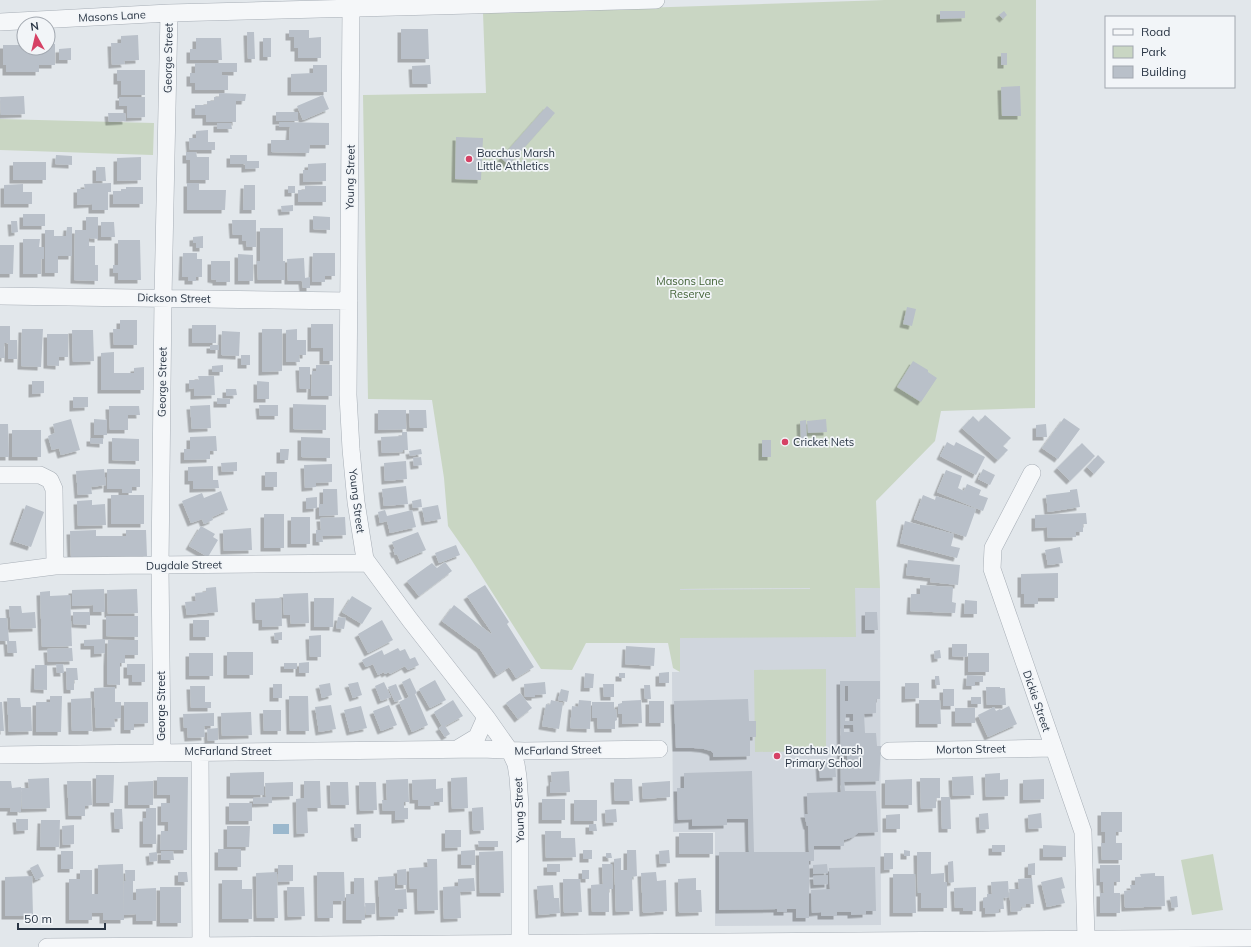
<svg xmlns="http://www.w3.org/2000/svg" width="1251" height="947" viewBox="0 0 1251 947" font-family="Mulish,sans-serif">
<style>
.built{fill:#d0d6dd}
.green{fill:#c9d6c3;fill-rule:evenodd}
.water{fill:#9bb8cd}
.building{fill:#b9c0c9;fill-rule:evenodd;filter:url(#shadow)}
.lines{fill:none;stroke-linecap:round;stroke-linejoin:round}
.minor-casing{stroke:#a7aeb6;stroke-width:18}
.minor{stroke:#f5f7f9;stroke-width:17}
.poi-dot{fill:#d64165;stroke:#f2f5f8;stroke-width:1.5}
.labels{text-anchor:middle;stroke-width:3.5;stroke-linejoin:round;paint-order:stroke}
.street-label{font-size:11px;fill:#293544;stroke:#f2f5f8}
.poi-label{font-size:11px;fill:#293544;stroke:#f2f5f8;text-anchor:start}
.park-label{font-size:11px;fill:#416135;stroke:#f2f5f8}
</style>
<defs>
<filter id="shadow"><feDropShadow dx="-3.5" dy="3.5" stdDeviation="0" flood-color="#0004"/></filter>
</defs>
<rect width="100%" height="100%" fill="#e2e7eb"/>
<path class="built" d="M880,588L881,925L715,926V832H673L672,672H680V589Z"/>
<path class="green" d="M885,0H1036L1035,408L941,411L935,441L876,501L880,588H855L856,637L680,638V672L673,668L668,643H586L572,670L541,669L469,556L448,526L444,478L432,400L368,399L363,95L486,93L483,13ZM810,588V589L680,590V589Z
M0,119L154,123L153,155L0,150Z
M826,669V751L755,752L754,670Z
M1213,854L1223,910L1192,915L1181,860Z"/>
<path class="water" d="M273,824H289V834H273Z"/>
<path class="building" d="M940,11H965V18L940,19Z
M1004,11L1007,15L1003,19L999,15Z
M401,29H428L429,59H401Z
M289,30H309V38L321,37V58H298V48H294V37H289Z
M247,32H254L255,59H248Z
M138,35L139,60L124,61L125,64L112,65L111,43H121V36Z
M196,38H221L222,60H190V49H196Z
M263,38H271V57H263Z
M48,44H55V65H39V72H6V65H3V45H24V48H48Z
M71,48V60H59V49Z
M1001,53H1007V65H1001Z
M195,63H237V72H222V75H228V90H195V83H190V73H195Z
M313,65H327V92H291V74L313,73Z
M430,65L431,84H413L412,66Z
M117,70H145V95H121V81H117Z
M1020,86L1021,116H1002L1001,87Z
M219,93L246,94L245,101H236V122H206V115H195V105H207V101H214V97H219Z
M323,95L329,109L303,120L297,106Z
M24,96L25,114L1,115L0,97Z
M119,97H145V117L127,118V106H119Z
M547,106L555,113L509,165L501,158Z
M276,112H298V121H276Z
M108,113H125L126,121L109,122Z
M279,122L329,123V145H310L309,153L271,152V140H289L290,127H279Z
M217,123H231L232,129H217Z
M208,130V142H215V150H190L189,138H196V131Z
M456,137L483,138L481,180L455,179Z
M186,152H196L197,157H209V180H190V160H186Z
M56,155L72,156V165L55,164Z
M230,155H247V161H259V168L245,169V164H230Z
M141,157V180L117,181V158Z
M13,162H46V180H13Z
M326,163V181L303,182V170H308V164Z
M96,167H105L106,181H96Z
M111,183V192H108V210H92V204L77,205V189H85L84,184Z
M187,183H199V190H226L225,210H187Z
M23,184V192H32V204H4V185Z
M244,185H255V210H243Z
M288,186H295V193H288Z
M305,186H326V202H298V190H305Z
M126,187H143V204H113V191H121V189H126Z
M293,205V211L282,212L281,206Z
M23,214H45V226H23Z
M313,216L330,217V230L313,229Z
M86,217H98V239L89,238V246H95V265H98V281L74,280L75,230H86Z
M232,220H256V247H247L246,241H242V235H233Z
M11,221H17L18,232L12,233Z
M101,222H114L115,237H101Z
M67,227H72V256H58V273H45V230H54V236H66Z
M260,228H283V261H285V280H258L257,261H260Z
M203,236V248H196V243H193V237Z
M23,239H40L39,247H44V259H41V274H23Z
M118,240H140L141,280H118V273H113V265H118Z
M0,245H14L13,274H0Z
M183,253H197V259H202V277H196V281H188V277H182Z
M313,253H335V276H325V282H312Z
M238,254L253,255V281H238Z
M304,258L305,278L310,277V288H303L302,281H288L287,259Z
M211,261H230V282H216V280L211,279Z
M907,307L916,309L912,326L903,324Z
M120,320H137V345H114L113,329H120Z
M311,324H333V361H323V348H311Z
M192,325H216V343H192Z
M0,326H10V340H17V359H8V343H4L5,358H0Z
M22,329H43L41,367L21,366Z
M262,329H282V371L262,372Z
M297,329V340H306V355H299L300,362H286V330Z
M72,330H93L94,361L73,362Z
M222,331L240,332L239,356L221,355Z
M47,334H68V357H59V366L47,365Z
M210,345H219V350H210Z
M114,352V373H134V368L144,367V390H101V353Z
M241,355H250V365H241Z
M913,361L928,370V372L937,378L921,402L897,387Z
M223,365V372H212V366Z
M316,365H332V396H311L312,371H316Z
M299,367H310V389H300Z
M198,376H214L215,395L194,396V388L189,389V380H199Z
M32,381H44V393L32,394Z
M257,381L269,382V399H257Z
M226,389H236L237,395L226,396Z
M73,397H88V407L73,408Z
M217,398L230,399V404H217Z
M293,404L326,405V430L293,429Z
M210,405L211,428L192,429L190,406Z
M259,405H278V416H260Z
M109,406H139L140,415H128V430H110Z
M378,410H406V429L378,430Z
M409,410H426L427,428H410Z
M985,415L1011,438L1003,446L1008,450L998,460L962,428L973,416L979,422Z
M1064,418L1080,429L1058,459L1042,448Z
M71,419L80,450L61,455L59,448L52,450L48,436L55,433L53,424Z
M94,419L107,420V435H94Z
M826,419L827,432L808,433L807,421Z
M806,420L807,443L801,444L800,421Z
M0,424H8L9,457H0Z
M1046,424L1047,437H1036V425Z
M12,430H41V457H12Z
M402,432H407L408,450H403V452L382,453L381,437L402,436Z
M216,436L217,451H210V459L184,460V449H190V437Z
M301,437L330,438V458L301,457Z
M90,438H103V444L90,443Z
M112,438L139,439V461L112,460Z
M762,440H771V457H762Z
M947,442L954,446L956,442L985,457L976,475L940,456Z
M1082,443L1095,456L1070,481L1057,468Z
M280,449H289L288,460H280Z
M421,449L422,454L410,456L409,451Z
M1098,455L1105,462L1094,474L1087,467Z
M421,457L422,465L414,466L413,458Z
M406,461L407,479L385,481L384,463Z
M237,462V471L222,472L221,463Z
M332,464V482L316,483V487L305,488L304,465Z
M213,466V480H218L219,488L193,489V481H188V467Z
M104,469L106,485L91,487L92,494L78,495L76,471Z
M107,469H140V487H132V493H122V489H107Z
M983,469L995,475L990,485L978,479Z
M946,470L962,476L958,488L964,491L967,484L981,490L979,495L988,498L983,511L937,492Z
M265,472H277V487H265Z
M406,486L408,504L384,506L382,489Z
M323,489H337L338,515L319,516V504H323Z
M1077,489L1080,507L1048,512L1046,495L1070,492V490Z
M221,491L228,510L212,517L213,520L204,524L202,519L191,523L182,501L202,493L204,498Z
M111,495H144V524H111Z
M923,495L935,500L936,496L976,509L966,537L914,519Z
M317,497V508L306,509V498Z
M421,499L422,507L413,508L412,501Z
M92,500V505L105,504L106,525L78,526L77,501Z
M26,505L44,512L31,547L13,541Z
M438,505L441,519L425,522L422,508Z
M385,510L387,516L412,510L416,527L390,533L387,521L380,523L378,512Z
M1086,513L1087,524H1083V532H1076V537L1048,538L1047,527L1035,528V515Z
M264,514H284V548H264Z
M291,517H310V544H291Z
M345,517L346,535L322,536L323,542H316V530H321L320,518Z
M905,521L954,534L951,546L960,548L957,558L900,543Z
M201,526L215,534L213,537L218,540L208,557L189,546Z
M251,528L252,550L224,551L223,530Z
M96,530V536H126V530H146L147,556L71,557L70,531Z
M418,532L426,550L400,561L397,554L395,555L393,549H395L392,542Z
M456,545L460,555L439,563L435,553Z
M1060,547L1063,563L1048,565L1045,550Z
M908,560L960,565L958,585L930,582L931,578L906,575Z
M445,562L452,571L419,596L407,581L432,563L437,568Z
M1058,573V598H1038V604H1024V594H1021V574Z
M485,585L509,622L507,624L534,667L516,678L509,667L497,675L480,649L442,621L454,605L491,634L492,633L467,596Z
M920,585L953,587L952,602L956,603L955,613L910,611L911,594H920Z
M216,587L218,612L187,615L185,602L196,601L195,593L206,592V588Z
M104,589L105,612H93V605L72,606V590Z
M137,589L138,613L108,614L107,590Z
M50,591V596L70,595L72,646L42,647L40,592Z
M308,593L309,623L291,624L290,615H284L283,594Z
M352,596L372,608L362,624L342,612Z
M281,598L282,626L262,627V620H256L255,599Z
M314,598H334L333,627H314Z
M965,600L977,601V614H964Z
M9,606H21L22,613L35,612L36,628L11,629Z
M73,612H90V625L73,624Z
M865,612H877L878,630H865Z
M106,616H138V637L106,636Z
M338,617L346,618L344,629L336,628Z
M0,618H7L9,641H0Z
M193,620H209V637H193Z
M382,620L393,640L368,653L358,634Z
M282,632V640H275L274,633Z
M321,635V657H310L309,636Z
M105,639V653L94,654V646H84V640Z
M108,640H138V655H125V663H107Z
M7,641H16L17,653H8Z
M952,644H967V657L952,656Z
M626,646L655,648L654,666L625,664Z
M72,648L73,661L48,662L47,649Z
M398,648L400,651L405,649L410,659L415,657L419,665L408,670L405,666L390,674L389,672L385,674L384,672L378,675L373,664L366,667L362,660L382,650L384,655Z
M940,650L941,658L935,659L934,651Z
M227,652H253V675H227Z
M189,653H213V676H189Z
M968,653H989V672H968Z
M309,662V673H299V663Z
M107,663H120V685L107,684Z
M284,663H297V669H284Z
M56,664H63L64,673H57Z
M127,664H145V682H132V675H127Z
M35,665H47V690L34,689Z
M66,668H77L78,680H74V690H67Z
M669,672V683H659V673Z
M585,673L594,674L593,688H584Z
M619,673H625V678H619Z
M967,675L983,676V682H975V686H966Z
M935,676H939L940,685H935Z
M410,678L417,693L415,694L428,725L412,732L399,702L409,697L402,682Z
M435,680L446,700L430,708L419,689Z
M840,681H880V699H876V713L864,714L865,733H876L877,746H881L879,781L844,782L845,791H876L878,832L858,833L853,837L844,840V846H814V861H809V918H796V909H787V912H777V909L719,910V852H749L748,819H727V825L692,826V819L678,820L677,788H684V773L752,771L754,852H809L808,826H807L804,814H808L807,793L841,792ZM845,686H848V701H845ZM846,714H853V721H845ZM844,725H853L854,732H844ZM844,749H847V763H844Z
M358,682L362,695L353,698L348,684Z
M384,682L391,697L381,701L375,686Z
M545,682L546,694L535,695V697H525L524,684Z
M330,683L332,695L322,698L319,685Z
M905,683H919V698L905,699Z
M273,684H282V698H273Z
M396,684L402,699L395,702L388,687Z
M603,684H614V697H604Z
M644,685H650L651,699H645Z
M190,686H205V702H211V708H191Z
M115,687V702H121V718L114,719L115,727L96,728L94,688Z
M986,687H1000V688H1005L1006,705H987Z
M561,689L569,691L567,702L558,700Z
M943,689H954V706H943Z
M520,693L532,708L518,719L506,703Z
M50,696H62L61,732H36V702H50Z
M289,696H308L309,731H290Z
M971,697H981V704H971Z
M7,698H20L21,707H31L32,731L9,732Z
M91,698L92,731H72L71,699Z
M748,699L749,721H756V737H750V756L713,757V753L711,751L704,749L694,748H676L674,701Z
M453,700L463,716L445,726L450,734L445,737L439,728L442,726L434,712Z
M551,700L563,703L559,729L542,726L546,704L550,705Z
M579,700L591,701L590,729L570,728L572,706L578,707Z
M641,700L642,723L622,724V714H618V704L622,703V701Z
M919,700H940L941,724H919Z
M649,701H664V723H649Z
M0,702H2L4,731H0Z
M124,702H148V723L134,724V730H124Z
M592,702H614V709H616L617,720L615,721V729H598L597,718H592Z
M331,705L336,729L319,732L315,707Z
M389,705L397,725L381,731L373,711Z
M361,706L367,728L350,732L344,710Z
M1009,706L1017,724L988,737L978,715L994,707L996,711L1000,709L1001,710Z
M955,708H975V723H955Z
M263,710H281V731H264Z
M251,712L252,735L222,736L221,713Z
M214,713V726H204L205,737L188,738L187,728H184L183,714Z
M218,728V740L208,741L207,729Z
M835,759L836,777L820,778L819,760Z
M569,771L570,792L550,793V783L552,782L551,772Z
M264,772V795H230V773Z
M1000,773V780L1008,779V796L986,797L985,774Z
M96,775H114L113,803H96Z
M973,776L974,795L953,796L952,777Z
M157,777H188L187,850H160L161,831H168V822H161V803H170V795H157Z
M467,777L468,808L452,809L451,778Z
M49,778L50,808L22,809L21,788H29L28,779Z
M920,778H940V798H936V808L921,809Z
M408,779L409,802H404V808H408V819L395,820V811H383L382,800H387L386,780Z
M436,779V789L443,788V802H434V806H418V800H413L412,780Z
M614,779H632L633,801H615Z
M912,779V805H885V780Z
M1044,779V799L1023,800V780Z
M0,781H11L12,788L21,787V812H10L11,808H0Z
M67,781H91L92,805L85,806V816H69Z
M153,781V805H128V782Z
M304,781H320L321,808H307L308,833L297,834L296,799L304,798Z
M670,781V797L643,799L642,783Z
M293,782V796L272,797V803L253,804V798L266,797L265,783Z
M330,782H348L349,805H331Z
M359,782H376L377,810L360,811Z
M941,797H950L951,829H942Z
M542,799H565V820H542Z
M574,800H597V821H574Z
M229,803H252V821H229Z
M483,807L484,830L473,831L472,808Z
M146,808H156V844H143V818H146Z
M114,809H122L123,829H115Z
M616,809L617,822L606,823L605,810Z
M1101,812H1122V832H1116V843H1122V860H1102L1101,843H1105V832H1101Z
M988,813L989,829L980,830L979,814Z
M1041,813L1042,828L1029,829L1028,815Z
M900,814V829H886V815Z
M16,819H28V830L17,831Z
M41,820H60L59,847H40Z
M354,824H361V838H355Z
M589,824H596L597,831H589Z
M74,825V844L63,845L62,826Z
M227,826H250L249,847H227Z
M445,830H461V847L445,848Z
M545,831H561V838H575L576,857L546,858Z
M679,833H713V854H679Z
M478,841H498V847H479Z
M992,845H1005V852H992Z
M1043,845L1066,846V857H1043Z
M218,849H241V867H218Z
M475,850V865H461V851Z
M583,850H592V859H583Z
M627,850H636L637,876L632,877L633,911L616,912L614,859L621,858V870H627Z
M669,850L670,863L660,864L659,851Z
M904,850L910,851V856H904Z
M61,851H73V869H61Z
M161,851H173L174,860H161Z
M503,851L504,893H480L479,852Z
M157,852V861L150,862L149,853Z
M917,852H931V874L944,873V882H947V908H921V893H918Z
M606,853H611L612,858H606Z
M884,853H893V869L884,870Z
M427,859H437L438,910L418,911L417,889H410L409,868L428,867Z
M953,861L954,882L949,883L948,862Z
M1035,863V875H1028V864Z
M38,864L44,876L36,880L30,868Z
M123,864L124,920H103V913H92V901V920H69V879H80V870H92V894H98V865Z
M547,864H560V872H547Z
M602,864H612L613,889H609V912H592L591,885L603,884Z
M827,864L828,873L813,874V865Z
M278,865H293V881L278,882Z
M1100,865H1120V882H1114V893H1120V913H1100V893H1104L1103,882H1100Z
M875,867L876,911H866V914L851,915V912H837V916H821V912L812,913L811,890L830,889L829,868Z
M406,869L407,885H398L397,870Z
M125,870H135V881H133V900H136V889L156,888V921H136V914L124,915V881H126Z
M582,870H589V879H582Z
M178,872H187L188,882H178Z
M277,872L278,918H257L256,873Z
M317,872H344L345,901H333V918H318Z
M656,872L657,881L666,880L667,911L643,913L641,873Z
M1155,873V876H1164L1165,906L1125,908L1124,891L1131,890L1130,885H1135V877H1141L1140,874Z
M893,874H915L916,913H893Z
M828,875V884L814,885L813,876Z
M32,876L33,916H5V877Z
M395,876V890L406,889L407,909H398V916L380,917L378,877Z
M1062,877L1065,888L1061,889L1065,903L1047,907L1041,882Z
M354,878H364L365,920H346V894H354Z
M474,878L475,891L460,892L461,918L444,919L443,887L458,886V879Z
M696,878V890H701L702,912L679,913L678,879Z
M1032,878L1034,904H1025L1026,906L1021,907V911L1011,912L1009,889H1019L1018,879Z
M563,879H580L582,912L564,913Z
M222,880H242V889H252V919H222Z
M1008,881L1009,897L1003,898L1004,909H999V913L985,914V908H983V898L987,897V894H992L991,882Z
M553,885L554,898H559L560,913L539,915L537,886Z
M160,887H181V923H160Z
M287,887H304L305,916L288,917Z
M976,887V911H963V908H955L954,888Z
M1177,896L1178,907L1172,908L1170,897Z
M365,903H375V914L366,915Z"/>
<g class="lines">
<g class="minor-casing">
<path id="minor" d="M351,8L348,395L351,449L356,502L365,559L410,620L486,717L510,751L516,764L518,777L520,806V943
M0,22L169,13L656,0
M0,296L349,301
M1032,473L993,548L992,569L1083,832L1086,939
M0,475H40L50,480L54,489L55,566
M0,573L55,566L368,563
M457,749L477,737L486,717
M889,751L1054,748
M162,752L160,566L163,298L169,13
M200,752L201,946
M0,755L482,749L524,751L659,749
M47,947L1251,938"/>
</g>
<use href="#minor" class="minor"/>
</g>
<g class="poi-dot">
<circle cx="469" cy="159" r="4"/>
<circle cx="785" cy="442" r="4"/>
<circle cx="777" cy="756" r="4"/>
</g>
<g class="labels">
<g class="street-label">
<text transform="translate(112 16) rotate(-3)" y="4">Masons Lane</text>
<text transform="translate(168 58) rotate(-89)" y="4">George Street</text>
<text transform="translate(350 177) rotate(-89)" y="4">Young Street</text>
<text transform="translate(174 298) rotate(1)" y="4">Dickson Street</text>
<text transform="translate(162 382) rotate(-89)" y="4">George Street</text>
<text transform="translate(357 501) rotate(83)" y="4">Young Street</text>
<text transform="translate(184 565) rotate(-1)" y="4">Dugdale Street</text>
<text transform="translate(1037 701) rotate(71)" y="4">Dickie Street</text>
<text transform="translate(161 706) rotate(-90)" y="4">George Street</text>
<text transform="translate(971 749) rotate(-1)" y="4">Morton Street</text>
<text transform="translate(558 750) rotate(-1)" y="4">McFarland Street</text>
<text x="228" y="755">McFarland Street</text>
<text transform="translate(519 810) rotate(-92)" y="4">Young Street</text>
</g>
<g class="poi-label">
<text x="477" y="157">Bacchus Marsh<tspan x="477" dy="13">Little Athletics</tspan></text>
<text x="793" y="446">Cricket Nets</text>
<text x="785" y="754">Bacchus Marsh<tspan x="785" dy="13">Primary School</tspan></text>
</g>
<g class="park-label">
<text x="690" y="285">Masons Lane<tspan x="690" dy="13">Reserve</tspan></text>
</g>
</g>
<rect x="1105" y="16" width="130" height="72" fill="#f2f5f8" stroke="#a2a8b0"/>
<rect x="1113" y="29" width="20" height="6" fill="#f5f7f9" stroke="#a2a8b0"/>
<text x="1141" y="36" font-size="12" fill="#293544">Road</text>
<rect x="1113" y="46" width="20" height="12" fill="#c9d6c3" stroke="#a2a8b0"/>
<text x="1141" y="56" font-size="12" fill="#293544">Park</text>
<rect x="1113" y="66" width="20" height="12" fill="#b9c0c9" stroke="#a2a8b0"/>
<text x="1141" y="76" font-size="12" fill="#293544">Building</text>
<g transform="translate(36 36) rotate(352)"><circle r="19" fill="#f2f5f8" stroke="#a2a8b0"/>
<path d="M0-3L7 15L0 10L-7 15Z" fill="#d64165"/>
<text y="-6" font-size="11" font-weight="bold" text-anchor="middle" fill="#293544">N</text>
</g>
<path d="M18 923v6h87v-6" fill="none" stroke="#293544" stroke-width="2"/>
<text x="24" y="923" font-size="12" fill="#293544" stroke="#f2f5f8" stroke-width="3" paint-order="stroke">50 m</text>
</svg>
